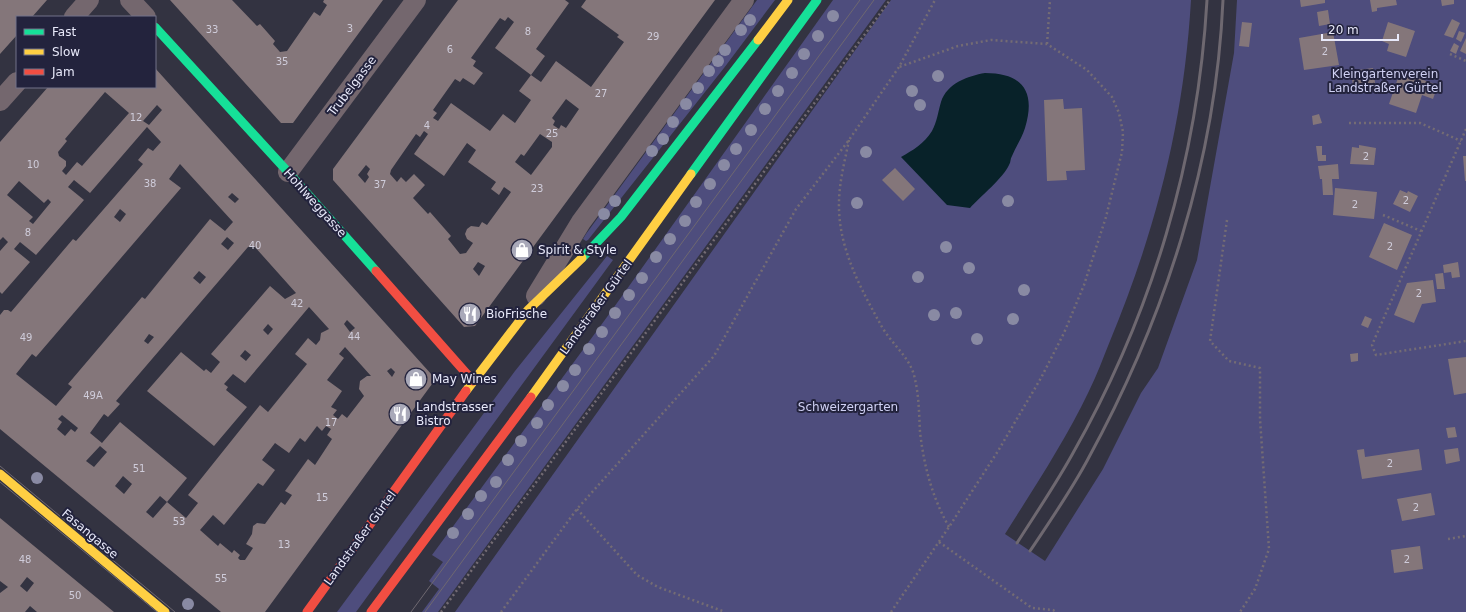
<svg xmlns="http://www.w3.org/2000/svg" width="1466" height="612" viewBox="0 0 1466 612" font-family="'DejaVu Sans',sans-serif">
<style>
.green{fill:#4e4d7d}
.water{fill:#082229}
.building{fill:#84767a;fill-rule:evenodd}
.lines{fill:none;stroke-linecap:round;stroke-linejoin:round}
.path{stroke:#746c74;stroke-width:2.5;stroke-dasharray:2 3;stroke-linecap:butt}
.street{stroke:#74676e;stroke-width:20}
.fast{stroke:#16e098;stroke-width:9}
.slow{stroke:#ffcf43;stroke-width:9}
.jam{stroke:#f24e42;stroke-width:9}
.tram{stroke:#6e6870;stroke-width:1}
.rail{stroke:#6e6870;stroke-width:3}
.tree{fill:#898aa3}
.labels{text-anchor:middle;stroke-width:4;stroke-linejoin:round;paint-order:stroke}
.number-label{font-size:10px;fill:#cfccda}
.park-label{font-size:12px;fill:#d0d1f4;stroke:#23233d}
.street-label{font-size:12px;fill:#e8e9fa;stroke:#23233d}
.poi-label{font-size:12px;fill:#e8e9fa;stroke:#23233d;text-anchor:start}
</style>
<rect width="100%" height="100%" fill="#333341"/>
<path class="green" d="M757,0H775L724,68L588,240L586,241L583,239L586,234Z
M833,0H886L438,612H422L439,589L429,581L443,562L432,555L607,317Z
M891,0H1191C1184,121 1156,230 1110,341C1103,358 1097,375 1089,391C1065,441 1034,488 1005,534L1045,561L1103,469L1141,393L1158,368L1197,260L1234,53L1237,0H1466V612H455Z
M607,256L613,260L356,612H337L515,371Z"/>
<path class="water" d="M985,73C1023,73 1036,92 1025,128C1022,138 1016,146 1012,156C1010,159 1011,162 1009,165C1004,177 980,197 970,208L947,205L901,157C913,150 924,144 932,131C937,122 938,112 941,102C947,83 968,76 985,73Z"/>
<path class="building" d="M0,0H47L32,17H17V35L0,54Z
M170,0H232L257,26L260,24L275,41L273,44L280,52L287,51L314,12L320,16L327,5L323,2L324,0H383L293,123H281Z
M458,0H565L569,3L536,49L545,56L531,75L495,48L514,22L508,17L505,21L500,18L471,58L476,61L473,66L483,73L474,85L463,78L460,82L455,79L433,110L437,113L433,118L438,121L451,103L490,131L503,114L515,123L531,100L519,91L531,75L541,82L556,61L591,87L624,42L617,37L619,35L581,7L586,0H715L475,326L464,327L333,180V169ZM566,99L579,109L566,128L561,125L559,129L553,125L555,121L552,118ZM424,131L428,134L414,154L444,176L467,143L476,150L468,162L496,182L491,189L499,195L504,187L511,192L487,225L482,222L479,227L471,226L467,229L465,234L467,239L473,243L466,253L460,254L448,239L451,236L430,212L428,214L413,198L425,185L414,174L406,182L401,177L397,182L390,174L391,170L416,134L420,137ZM540,134L552,142V147L531,175L515,162L521,154L524,156ZM366,165L370,169L367,174L369,177L365,183L358,175ZM478,262L485,266L479,276L473,269Z
M1300,0H1325V3L1301,7Z
M1370,0H1396L1397,5L1377,8V11L1372,12Z
M1441,0H1454V4L1442,6Z
M1328,10L1330,24L1319,26L1317,12Z
M1452,19L1460,23L1453,38L1444,35Z
M1242,22L1252,23L1249,47L1239,46Z
M1388,22L1415,31L1406,57L1387,51L1389,44L1382,41Z
M1459,31L1465,33L1461,42L1456,39Z
M1333,32L1339,65L1304,70L1299,38Z
M1466,38V54L1460,51Z
M1454,43L1459,46L1456,54L1450,51Z
M155,68L432,375V384L265,612H221L0,429V315L4,310H8L11,312L73,239L76,241L143,164L138,160L148,148L153,151L161,142L147,127L90,193L74,180L68,187L84,200L36,255L20,242L14,249L30,262L2,294L0,292V251L8,242L3,237L0,240V142L48,87H155ZM105,92L129,113L82,166L77,162L66,175L62,171L66,166V161L59,156L58,152L67,141L65,139ZM157,105L162,110L149,125L143,121ZM180,164L233,222L225,231L210,219L145,299L142,297L68,384L72,387L56,406L16,374L32,354L36,357L181,188L169,179ZM19,181L44,203L48,199L51,202L33,224L29,221L33,217L7,195ZM232,193L239,199L235,203L228,197ZM120,209L126,214L120,222L114,217ZM227,237L234,243L228,250L221,244ZM254,246L296,293L285,299L270,286L211,354L220,362L211,373L206,369L204,371L181,352L147,391L214,446L247,407L226,390L228,387L224,384L233,374L245,383L309,307L329,329L321,333L320,340L316,345L308,338L295,354L307,364L268,412L260,405L188,495L198,503L186,518L167,502L187,478L120,422L102,443L90,433L104,414L108,417L120,404L116,401L248,247ZM199,271L206,277L200,284L193,278ZM347,320L355,328L350,332L344,324ZM268,324L273,329L268,335L263,330ZM149,334L154,337L148,344L144,341ZM345,347L371,376H367L360,381L359,389L364,396L347,418L342,414L338,419L333,415L337,410L331,407L342,391L327,380L344,358L339,354ZM245,350L251,355L246,361L240,356ZM391,368L395,372L392,377L387,371ZM62,415L78,428L75,432L71,429L65,436L57,429L62,422L58,419ZM317,426L322,431L326,426L331,429L327,435L332,439L315,465L308,459L285,491L292,495L285,505L281,502L265,524L257,523L253,526L252,534L246,544L253,548L245,560H240L238,558L240,555L234,550L232,553L220,543L218,546L200,530L213,515L224,525L258,483L263,486L275,470L262,460L275,443L289,453L300,438L305,442ZM100,446L107,452L94,467L86,461ZM123,476L132,484L124,494L115,486ZM160,496L167,502L153,518L146,512Z
M1373,68L1376,90L1354,93L1351,71Z
M1400,72L1438,85L1433,99L1422,95L1416,113L1389,104Z
M1063,99L1064,109L1082,108L1085,170L1066,171L1067,180L1047,181L1044,100Z
M1319,114L1322,123L1313,125L1312,116Z
M1359,145L1376,148L1374,165L1350,164L1352,147L1359,148Z
M1316,146H1322V155H1326V161H1318Z
M1463,156H1466V181H1465Z
M1338,164L1339,179H1332L1333,195H1323L1322,179H1320L1318,166Z
M895,168L915,189L903,201L882,180Z
M1335,188L1377,192L1374,219L1333,215Z
M1400,190L1407,193L1408,191L1418,196L1410,212L1393,204Z
M1384,223L1412,235L1397,270L1369,257Z
M1458,262L1460,277L1452,278L1451,272L1444,273L1443,265Z
M1443,273L1445,289H1437L1435,274Z
M1433,280L1436,302L1422,304L1414,323L1394,315L1407,283Z
M1365,316L1372,319L1368,328L1361,325Z
M1358,353V361L1351,362L1350,354Z
M1466,357V393L1454,395L1448,359Z
M1455,427L1457,437L1448,438L1446,428Z
M1458,448L1460,461L1446,464L1444,450Z
M1364,449L1365,457L1419,449L1422,470L1362,479L1357,450Z
M1431,493L1435,515L1402,521L1397,499Z
M0,518L11,527L114,612H37L30,606L25,612H0V593L8,587L0,581ZM27,577L34,583L27,592L20,586Z
M1420,546L1423,569L1394,573L1391,550Z"/>
<g class="lines">
<path class="path" d="M1047,44L1050,0
M1450,54L1466,61
M1349,123H1420L1461,141
M1466,129L1372,345L1376,355L1466,341
M849,140C845,160 839,183 839,203C838,248 861,289 882,327C892,344 909,357 914,375C919,394 919,413 920,432C924,466 932,497 949,527
M1383,215L1421,231
M1227,220L1210,341L1229,361L1260,368V419L1269,549L1255,589L1240,612
M577,509L637,575L658,587L725,612
M1448,539L1466,536
M939,542L1032,608L1053,610L1056,612
M441,612L890,0
M501,612L577,509L714,356L796,209L849,140L899,67L935,0
M891,612L949,527L998,451L1041,378L1064,333L1084,285L1106,217L1122,152L1123,132L1119,113L1112,97L1087,70L1047,44L991,40L958,46L899,67"/>
<path class="street" d="M130,0L146,17
M74,17L89,0
M0,101L17,82
M288,172L416,0
M536,296L581,222L744,0"/>
<path class="fast" d="M155,27L288,172L376,271
M691,174L817,0
M582,258L621,217L758,40"/>
<path class="slow" d="M758,40L788,0
M466,391L528,310L582,258
M531,397L691,174
M0,474L165,612"/>
<path class="jam" d="M376,271L473,381
M307,612L466,391
M371,612L531,397"/>
<path class="tram" d="M0,466L175,612
M0,482L157,612
M411,612L860,0
M425,612L874,0"/>
<path class="rail" d="M1017,543C1036,513 1056,484 1073,453C1152,314 1198,159 1207,0
M1030,551C1050,521 1071,491 1088,459C1165,318 1216,161 1223,0"/>
</g>
<g class="tree">
<circle cx="833" cy="16" r="6"/>
<circle cx="750" cy="20" r="6"/>
<circle cx="741" cy="30" r="6"/>
<circle cx="818" cy="36" r="6"/>
<circle cx="725" cy="50" r="6"/>
<circle cx="804" cy="54" r="6"/>
<circle cx="718" cy="61" r="6"/>
<circle cx="709" cy="71" r="6"/>
<circle cx="792" cy="73" r="6"/>
<circle cx="938" cy="76" r="6"/>
<circle cx="698" cy="88" r="6"/>
<circle cx="778" cy="91" r="6"/>
<circle cx="912" cy="91" r="6"/>
<circle cx="686" cy="104" r="6"/>
<circle cx="920" cy="105" r="6"/>
<circle cx="765" cy="109" r="6"/>
<circle cx="673" cy="122" r="6"/>
<circle cx="751" cy="130" r="6"/>
<circle cx="663" cy="139" r="6"/>
<circle cx="736" cy="149" r="6"/>
<circle cx="652" cy="151" r="6"/>
<circle cx="866" cy="152" r="6"/>
<circle cx="724" cy="165" r="6"/>
<circle cx="710" cy="184" r="6"/>
<circle cx="615" cy="201" r="6"/>
<circle cx="1008" cy="201" r="6"/>
<circle cx="696" cy="202" r="6"/>
<circle cx="857" cy="203" r="6"/>
<circle cx="604" cy="214" r="6"/>
<circle cx="685" cy="221" r="6"/>
<circle cx="670" cy="239" r="6"/>
<circle cx="946" cy="247" r="6"/>
<circle cx="656" cy="257" r="6"/>
<circle cx="969" cy="268" r="6"/>
<circle cx="918" cy="277" r="6"/>
<circle cx="642" cy="278" r="6"/>
<circle cx="1024" cy="290" r="6"/>
<circle cx="629" cy="295" r="6"/>
<circle cx="615" cy="313" r="6"/>
<circle cx="956" cy="313" r="6"/>
<circle cx="934" cy="315" r="6"/>
<circle cx="1013" cy="319" r="6"/>
<circle cx="602" cy="332" r="6"/>
<circle cx="977" cy="339" r="6"/>
<circle cx="589" cy="349" r="6"/>
<circle cx="575" cy="370" r="6"/>
<circle cx="563" cy="386" r="6"/>
<circle cx="548" cy="405" r="6"/>
<circle cx="537" cy="423" r="6"/>
<circle cx="521" cy="441" r="6"/>
<circle cx="508" cy="460" r="6"/>
<circle cx="37" cy="478" r="6"/>
<circle cx="496" cy="482" r="6"/>
<circle cx="481" cy="496" r="6"/>
<circle cx="468" cy="514" r="6"/>
<circle cx="453" cy="533" r="6"/>
<circle cx="188" cy="604" r="6"/>
</g>
<defs>
<g id="shop-disc" transform="scale(1.15)"><circle r="9.5" fill="#a9a9b9" stroke="#23233d"/><path d="M-5-2.5h2.3a2.7 3.5 0 0 1 5.4 0H5L5.5 6h-11ZM-1.5-2.5h3a1.5 2.3 0 0 0-3 0Z" fill="#fff"/></g>
<g id="restaurant-disc" transform="scale(1.15)"><circle r="9.5" fill="#a9a9b9" stroke="#23233d"/><path d="M-5-6h1v4h1v-4h1v4h1v-4h1v5L-1.5 .5V6h-2V.5L-5-1ZM5-6V6H3V1.5H1.5Q1.5-4 5-6Z" fill="#fff"/></g>
</defs>
<g fill-rule="evenodd">
<use href="#shop-disc" x="522" y="250"/>
<use href="#restaurant-disc" x="470" y="314"/>
<use href="#shop-disc" x="416" y="379"/>
<use href="#restaurant-disc" x="400" y="414"/>
</g>
<g class="labels">
<g class="number-label">
<text x="350" y="32">3</text>
<text x="212" y="33">33</text>
<text x="528" y="35">8</text>
<text x="653" y="40">29</text>
<text x="450" y="53">6</text>
<text x="1325" y="55">2</text>
<text x="282" y="65">35</text>
<text x="601" y="97">27</text>
<text x="136" y="121">12</text>
<text x="427" y="129">4</text>
<text x="552" y="137">25</text>
<text x="1366" y="160">2</text>
<text x="33" y="168">10</text>
<text x="150" y="187">38</text>
<text x="380" y="188">37</text>
<text x="537" y="192">23</text>
<text x="1406" y="204">2</text>
<text x="1355" y="208">2</text>
<text x="28" y="236">8</text>
<text x="255" y="249">40</text>
<text x="1390" y="250">2</text>
<text x="1419" y="297">2</text>
<text x="297" y="307">42</text>
<text x="354" y="340">44</text>
<text x="26" y="341">49</text>
<text x="93" y="399">49A</text>
<text x="331" y="426">17</text>
<text x="1390" y="467">2</text>
<text x="139" y="472">51</text>
<text x="322" y="501">15</text>
<text x="1416" y="511">2</text>
<text x="179" y="525">53</text>
<text x="284" y="548">13</text>
<text x="25" y="563">48</text>
<text x="1407" y="563">2</text>
<text x="221" y="582">55</text>
<text x="75" y="599">50</text>
</g>
<g class="park-label">
<text x="1385" y="78">Kleingartenverein<tspan x="1385" dy="14">Landstraßer Gürtel</tspan></text>
<text x="848" y="411">Schweizergarten</text>
</g>
<g class="street-label">
<text transform="translate(352 86) rotate(-53)" y="4">Trubelgasse</text>
<text transform="translate(315 203) rotate(48)" y="4">Hohlweggasse</text>
<text transform="translate(596 307) rotate(-54)" y="4">Landstraßer Gürtel</text>
<text transform="translate(90 534) rotate(40)" y="4">Fasangasse</text>
<text transform="translate(360 538) rotate(-54)" y="4">Landstraßer Gürtel</text>
</g>
<g class="poi-label">
<text x="538" y="254">Spirit &amp; Style</text>
<text x="486" y="318">BioFrische</text>
<text x="432" y="383">May Wines</text>
<text x="416" y="411">Landstrasser<tspan x="416" dy="14">Bistro</tspan></text>
</g>
</g>
<rect x="16" y="16" width="140" height="72" fill="#23233d" stroke="#727289"/>
<rect x="24" y="29" width="20" height="6" fill="#16e098" stroke="#727289"/>
<text x="52" y="36" font-size="12" fill="#e8e9fa">Fast</text>
<rect x="24" y="49" width="20" height="6" fill="#ffcf43" stroke="#727289"/>
<text x="52" y="56" font-size="12" fill="#e8e9fa">Slow</text>
<rect x="24" y="69" width="20" height="6" fill="#f24e42" stroke="#727289"/>
<text x="52" y="76" font-size="12" fill="#e8e9fa">Jam</text>
<path d="M1322 34v6h76v-6" fill="none" stroke="#e8e9fa" stroke-width="2"/>
<text x="1328" y="34" font-size="12" fill="#e8e9fa" stroke="#23233d" stroke-width="3" paint-order="stroke">20 m</text>
</svg>
